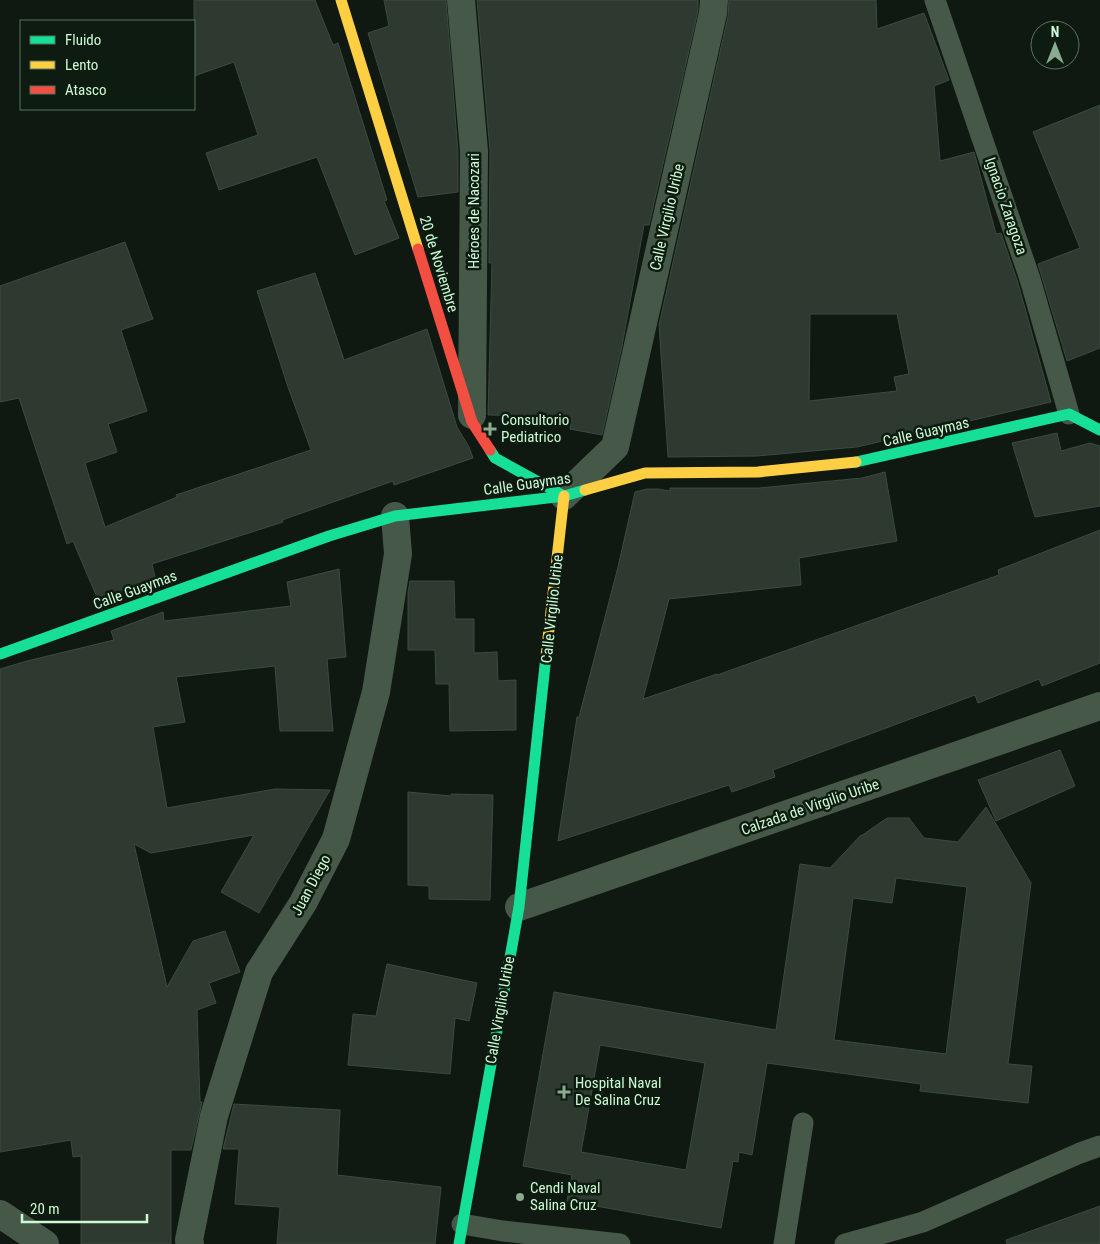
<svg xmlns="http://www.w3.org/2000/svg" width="1100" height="1244" viewBox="0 0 1100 1244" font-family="'Roboto Condensed',sans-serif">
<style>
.building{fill:#2e3a30;stroke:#3a4b3f;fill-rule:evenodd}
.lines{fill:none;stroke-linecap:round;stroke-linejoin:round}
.lane{stroke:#465848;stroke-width:21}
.street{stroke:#465848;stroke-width:28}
.fast{stroke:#16e098;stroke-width:11}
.slow{stroke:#ffcf43;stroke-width:11}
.jam{stroke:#f24e42;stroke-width:11}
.poi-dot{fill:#8aab90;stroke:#0d1b10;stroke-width:2}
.labels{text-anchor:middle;stroke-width:5;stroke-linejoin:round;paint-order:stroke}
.street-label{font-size:15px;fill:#ccfad4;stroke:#0d1b10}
.poi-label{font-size:15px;fill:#ccfad4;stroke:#0d1b10;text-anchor:start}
</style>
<rect width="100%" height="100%" fill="#101812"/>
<path class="building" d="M194,0H315L333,45L338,43L387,200L384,201L399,238L355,255L317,157L219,190L206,153L258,135L234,62L194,76Z
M384,0H446L458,152V192L418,197L368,33L389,26Z
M477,0H698V11L649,225H644L622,346L602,435L570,429L572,417L488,415L492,263H489L490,151Z
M729,0H876L877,29L924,13L949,80L934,86L940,161L974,152L996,234L1001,233L1018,283L1051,402L857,447L757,456L668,457L659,325L728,16ZM810,314H897L909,374L894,377L897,391L809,401Z
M1100,105V348L1067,361L1038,264L1080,248L1033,132Z
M125,242L153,319L121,330L147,411L108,424L117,452L85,463L105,527L177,497L176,495L311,450L288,387L257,291L315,273L344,360L427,329L457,427L469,447L473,458L394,485L393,481L282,520L283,522L152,564L156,581L99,602L73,541L67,544L19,398L0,402V286Z
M1057,433L1061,451L1090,443L1100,446V506L1035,517L1012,443Z
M885,472L897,541L799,558L801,585L669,599L643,699L717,674V675L999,575L998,570L1100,530V663L1042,686L1039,679L978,703L975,695L773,770L775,777L732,792L729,785L558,841L577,717H579L618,567L635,492L647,489H658L670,491V488H759L862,478Z
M339,569L346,657L327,659L333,731H280L275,666L176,677L185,722L153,727L167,808L275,789L330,790L259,913L221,892L254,835L151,853L134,844L167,987L193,941L225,931L240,972L209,983L216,1003L197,1010L200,1102H202L191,1150H171V1244H81V1156L73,1157L71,1140L0,1152V669L27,661L114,640L111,631L163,612L164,621L291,606L287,582Z
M410,581H454L455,619H474V653L497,652L498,681L516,680V730L450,731L449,684H436L435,650H408V593Z
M1060,750L1075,786L996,821L978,780Z
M408,792L451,796V794L493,795L490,900L429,899V886L408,885Z
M986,807L1031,883L1008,1064L1032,1066L1028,1103L920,1091L921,1084L767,1063L752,1155L739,1152L738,1162L733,1161L721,1228L567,1201L572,1175L523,1166L554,992L776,1030L800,864L830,868L861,835V836L887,818H909L924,838L958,842ZM896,878L967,887L946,1054L834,1040L853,898L892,903ZM600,1045L705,1063L686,1170L581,1152Z
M387,964L477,983L469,1021L455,1018L450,1074L348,1065L353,1014L376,1016Z
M234,1104L340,1110L337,1175L441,1187L435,1244H277L280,1207L235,1204L239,1149H223Z
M1100,1206V1244H1007L1006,1240Z"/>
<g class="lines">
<path class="lane" d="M935,0L1030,279L1069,414
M462,1224L503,1231L620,1244
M784,1244L803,1123
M845,1244L923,1222L1080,1153L1100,1146"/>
<path class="street" d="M461,0L474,151L472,415
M564,496L615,447L713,13L714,0
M519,907L1100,706
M0,1214L45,1244
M190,1244L189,1240L214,1116L259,972L303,903L336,839L376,692L398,554L395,516"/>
<path class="fast" d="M490,450L495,458L564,496
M856,462L1069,414L1100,430
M0,654L329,536L395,516L564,496L585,490
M459,1244L519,907L546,656"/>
<path class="slow" d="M341,0L418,249
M585,490L645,473L758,472L856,462
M546,656L564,496"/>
<path class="jam" d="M418,249L472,422L490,450"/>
</g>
<g class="poi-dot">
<path d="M487.5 421.5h5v5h5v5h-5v5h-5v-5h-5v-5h5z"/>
<path d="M561.5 1084.5h5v5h5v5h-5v5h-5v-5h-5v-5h5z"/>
<circle cx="520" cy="1197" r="5"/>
</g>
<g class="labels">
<g class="street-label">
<text transform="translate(1006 206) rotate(71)" y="5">Ignacio Zaragoza</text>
<text transform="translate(474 211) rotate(-90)" y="5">Héroes de Nacozari</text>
<text transform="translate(667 217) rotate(-77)" y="5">Calle Virgilio Uribe</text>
<text transform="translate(439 264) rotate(73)" y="5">20 de Noviembre</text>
<text transform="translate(926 432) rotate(-13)" y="5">Calle Guaymas</text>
<text transform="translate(527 484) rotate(-8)" y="5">Calle Guaymas</text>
<text transform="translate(135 590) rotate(-20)" y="5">Calle Guaymas</text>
<text transform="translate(552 609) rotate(-84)" y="5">Calle Virgilio Uribe</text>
<text transform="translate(810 807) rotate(-19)" y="5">Calzada de Virgilio Uribe</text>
<text transform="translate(311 885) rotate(-62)" y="5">Juan Diego</text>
<text transform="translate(500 1010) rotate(-80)" y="5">Calle Virgilio Uribe</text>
</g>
<g class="poi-label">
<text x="501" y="425">Consultorio<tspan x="501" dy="17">Pediatrico</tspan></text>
<text x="575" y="1088">Hospital Naval<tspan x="575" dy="17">De Salina Cruz</tspan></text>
<text x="530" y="1193">Cendi Naval<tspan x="530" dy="17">Salina Cruz</tspan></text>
</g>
</g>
<rect x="20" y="20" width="175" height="90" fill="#0d1b10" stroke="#59745e"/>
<rect x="30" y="36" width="25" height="8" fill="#16e098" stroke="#59745e"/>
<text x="65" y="45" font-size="15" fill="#ccfad4">Fluido</text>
<rect x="30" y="61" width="25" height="8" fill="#ffcf43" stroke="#59745e"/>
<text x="65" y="70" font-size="15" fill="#ccfad4">Lento</text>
<rect x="30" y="86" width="25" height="8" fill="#f24e42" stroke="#59745e"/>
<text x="65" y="95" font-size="15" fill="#ccfad4">Atasco</text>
<g transform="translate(1055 45)"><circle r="24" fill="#0d1b10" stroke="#59745e"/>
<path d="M0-4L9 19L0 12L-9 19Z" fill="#8aab90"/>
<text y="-8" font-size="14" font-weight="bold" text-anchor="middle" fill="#ccfad4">N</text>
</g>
<path d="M22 1214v8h125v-8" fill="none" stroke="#ccfad4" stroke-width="2.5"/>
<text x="30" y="1214" font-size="15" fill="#ccfad4" stroke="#0d1b10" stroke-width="4" paint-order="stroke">20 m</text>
</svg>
